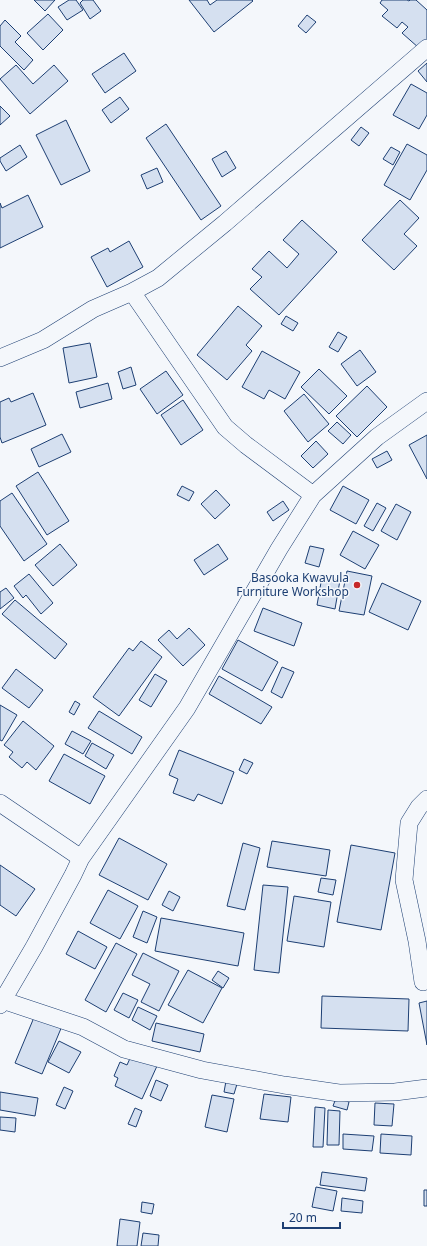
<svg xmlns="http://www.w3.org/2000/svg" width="427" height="1246" viewBox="0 0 427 1246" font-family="'Noto Sans',sans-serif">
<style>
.building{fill:#d5e0f0;stroke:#1d3f73}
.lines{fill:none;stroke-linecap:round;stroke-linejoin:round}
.street-casing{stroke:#1d3f73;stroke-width:18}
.street{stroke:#f4f7fb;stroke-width:17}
.poi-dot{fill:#c62828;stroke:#f4f7fb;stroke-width:1.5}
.labels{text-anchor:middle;stroke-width:3;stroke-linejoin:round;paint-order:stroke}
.poi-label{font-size:12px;fill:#1d3f73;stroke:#f4f7fb;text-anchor:end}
</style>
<rect width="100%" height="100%" fill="#f4f7fb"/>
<path class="building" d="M34,0H55L45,11Z
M69,0H76L83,10L67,20L58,7Z
M83,0H93L101,11L90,19L80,3Z
M189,0H207L210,5L217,0H252L253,1L214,32Z
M382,0H407L409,1L410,0H416L427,10V39L419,48L402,33L408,27L402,22L397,28L382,16L388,10L380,3Z
M48,14L63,30L43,50L27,33Z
M307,15L316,22L306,33L298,26Z
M5,20L21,36L15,42L33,60L24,70L0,46V26Z
M124,53L136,71L105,93L92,74Z
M427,63V82L418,71Z
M16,65L33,84L54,65L68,81L30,114L0,79Z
M411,84L427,93V115L419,129L393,115Z
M120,97L129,109L111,123L102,110Z
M0,106L10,116L0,125Z
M66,120L90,171L61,185L36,135Z
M166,124L221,206L201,220L146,138Z
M361,127L369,133L359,146L351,140Z
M407,144L427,155V170L410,200L384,185Z
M20,145L27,157L6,171L0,161V158Z
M391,147L400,152L393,165L383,159Z
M226,151L236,168L222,177L212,159Z
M157,168L163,182L147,189L141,175Z
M28,195L43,227L0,248V203L2,208Z
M400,200L419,218L404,234L417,246L394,270L362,240Z
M302,220L337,252L279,315L250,289L262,277L252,269L269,251L287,268L299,254L283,240Z
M129,241L143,267L107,287L91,257L108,248L110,252Z
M238,306L262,326L246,345L252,351L227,380L197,355Z
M286,316L298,323L293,331L281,324Z
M338,332L347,337L338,352L329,347Z
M90,343L97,377L69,383L63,348Z
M360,350L376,372L357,386L341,364Z
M262,351L300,372L285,399L269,390L264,399L242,387Z
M131,367L136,385L123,389L118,372Z
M319,369L347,396L329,414L301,387Z
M166,371L183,395L157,414L140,389Z
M108,383L112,399L80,408L76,392Z
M367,386L387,407L357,437L336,416Z
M33,393L46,425L2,443L0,437V402L9,398L11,402Z
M304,394L329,424L308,442L284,411Z
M183,400L203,430L181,445L161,415Z
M337,422L351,435L343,444L328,431Z
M62,434L71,452L39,467L31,449Z
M427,435V479L409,445Z
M316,441L328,454L313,468L301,456Z
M387,451L392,460L377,468L372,459Z
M38,472L69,521L47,535L16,486Z
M182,486L194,492L189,501L177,495Z
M343,486L369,500L356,524L330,510Z
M216,490L230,505L215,519L201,504Z
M12,493L47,544L24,561L0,526V501Z
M283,501L289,510L273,521L267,512Z
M377,503L386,508L373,531L364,526Z
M396,504L411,512L397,540L381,531Z
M353,531L379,545L365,569L340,555Z
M60,544L77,565L53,586L35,565Z
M218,544L228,559L204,575L194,560Z
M310,546L324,549L319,567L305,563Z
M347,571L372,576L364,615L339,611Z
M29,574L53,603L41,614L26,595L23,598L14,586Z
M322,577L340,580L335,609L317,605Z
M382,583L421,601L408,630L369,612Z
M6,588L14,598L0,609V592Z
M15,600L67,644L55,659L2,614Z
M263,608L302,623L294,646L254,631Z
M189,628L205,645L183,666L158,640L169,630L177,639Z
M238,640L278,662L262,691L222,669Z
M141,641L162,657L119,716L93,697L129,648L133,651Z
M282,667L294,672L282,698L271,692Z
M16,669L43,690L29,708L2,688Z
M155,674L167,681L151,707L139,700Z
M219,676L272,707L261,724L209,694Z
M75,701L80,704L74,715L69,712Z
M0,705L17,715L2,741L0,740Z
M99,711L142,737L132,754L88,728Z
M23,721L54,746L36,770L27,762L22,768L9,757L13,752L4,745Z
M72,731L91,741L83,754L65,744Z
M92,743L114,755L106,769L85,756Z
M179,750L234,772L222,804L198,794L194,801L173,793L178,779L169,775Z
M64,754L105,776L90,804L49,781Z
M244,759L253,763L247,774L239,770Z
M119,838L167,864L148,900L99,875Z
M272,841L330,850L326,876L267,867Z
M243,843L260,848L245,910L227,906Z
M351,845L395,853L381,930L337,922Z
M0,865L35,889L16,916L0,905Z
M321,878L336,880L333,895L318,892Z
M263,885L288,887L279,973L254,970Z
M108,890L138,906L120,939L90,923Z
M169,891L180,897L173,911L162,905Z
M294,896L331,902L324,947L287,941Z
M143,911L157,917L147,943L133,937Z
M161,918L244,933L238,966L155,951Z
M78,931L107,947L95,969L66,954Z
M116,943L137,954L106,1012L85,1000Z
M143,953L179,971L159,1011L141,1002L150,984L132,975Z
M188,970L222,988L203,1023L168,1005Z
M218,971L229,978L223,988L212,980Z
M123,993L138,1000L129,1018L114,1010Z
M322,996L409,999L408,1031L321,1028Z
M427,1001V1045L419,1003Z
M138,1007L157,1016L150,1030L132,1020Z
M35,1015L62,1026L42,1074L15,1063Z
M156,1023L204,1034L200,1052L152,1041Z
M59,1041L81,1052L69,1073L48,1062Z
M132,1054L157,1066L142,1099L115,1086L118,1078L114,1076L120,1062L127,1065Z
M156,1080L168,1085L161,1101L150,1096Z
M226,1081L237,1084L234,1094L224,1092Z
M64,1087L73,1091L65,1109L56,1105Z
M0,1092L38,1098L35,1116L0,1110Z
M264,1094L291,1097L288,1122L260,1119Z
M212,1095L234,1099L227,1132L205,1127Z
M336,1098L349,1102L347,1110L333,1106Z
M375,1103L394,1104L392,1126L374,1125Z
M315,1107L325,1108L323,1147H313Z
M135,1108L142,1111L136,1127L128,1124Z
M328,1110L340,1111L339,1145H327Z
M0,1117L16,1118L15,1132L0,1130Z
M343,1134L374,1136L372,1151L343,1149Z
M381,1134L412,1136L411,1155L380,1153Z
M322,1172L367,1178L365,1191L320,1185Z
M316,1187L337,1191L333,1211L312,1207Z
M424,1190H427V1206H424Z
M342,1198L363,1201L362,1213L341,1211Z
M142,1202L154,1204L152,1214L141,1212Z
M120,1219L140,1222L137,1246H117Z
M143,1233L159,1235L158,1246H141Z"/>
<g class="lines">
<g class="street-casing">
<path id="street" d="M132,292L225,427L246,445L313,495
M0,358L43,340L93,309L132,292L158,278L225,223L427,48
M0,803L81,858
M423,982L417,941L404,880L409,823L419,807L427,799
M2,1000L83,1027L124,1049L202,1070L284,1085L339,1093L395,1092L427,1088
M0,1005L34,947L73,875L81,858L187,708L279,549L313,495L377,437L427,401"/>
</g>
<use href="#street" class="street"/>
</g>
<circle class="poi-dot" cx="357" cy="585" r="4"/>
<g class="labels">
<g class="poi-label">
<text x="349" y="582">Basooka Kwavula<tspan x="349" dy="14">Furniture Workshop</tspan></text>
</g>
</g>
<path d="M283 1222v6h57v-6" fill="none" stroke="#1d3f73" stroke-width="2"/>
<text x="289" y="1222" font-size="12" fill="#1d3f73" stroke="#f4f7fb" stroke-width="3" paint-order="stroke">20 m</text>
</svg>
